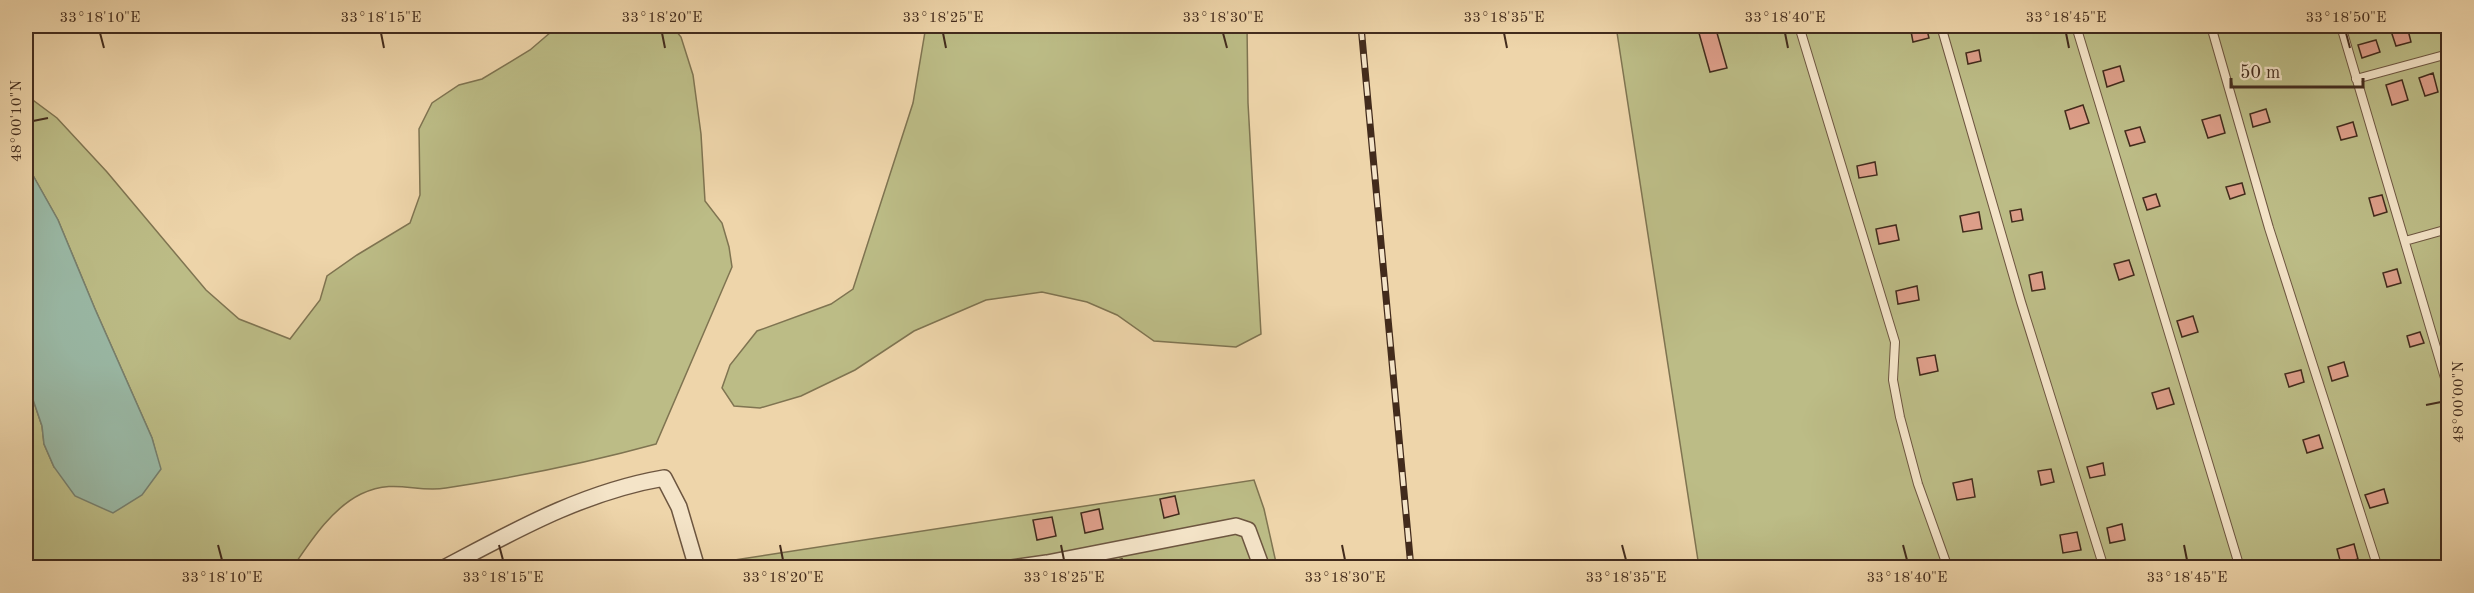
<svg xmlns="http://www.w3.org/2000/svg" width="2474" height="593" viewBox="0 0 2474 593" font-family="'Old Standard TT',serif">
<style>
.green{fill:#bcbc86;stroke:#7f7451;stroke-width:1.5}
.water{fill:#9ab9a6;stroke:#77806f;stroke-width:1.5}
.building{fill:#dd9e89;stroke:#422b1c;stroke-width:1.5}
.lines{fill:none;stroke-linecap:round;stroke-linejoin:round}
.service-casing{stroke:#6d5640;stroke-width:10}
.minor-casing{stroke:#6d5640;stroke-width:18}
.service{stroke:#f4e4c8;stroke-width:8}
.minor{stroke:#f4e4c8;stroke-width:15}
.rail-casing{stroke:#422b1c;stroke-width:7}
.rail{stroke:#f4e4c8;stroke-width:4.5;stroke-dasharray:14;stroke-linecap:butt}
.ticks{fill:none;stroke:#422b1c;stroke-width:2}
.neatline{fill:none;stroke:#422b1c;stroke-width:2}
.ticks-label{font-size:15px;text-anchor:middle;fill:#422b1c}
</style>
<rect width="100%" height="100%" fill="#eed5aa"/>
<filter id="stains"><feTurbulence type="fractalNoise" baseFrequency=".00333" numOctaves="4"/><feColorMatrix values="0 0 0 0 .2 0 0 0 0 .09 0 0 0 0 .02 0 0 0 .5 -.17"/></filter>
<radialGradient id="worn" r=".72"><stop offset=".6" stop-color="#630" stop-opacity="0"/><stop offset="1" stop-color="#630" stop-opacity=".3"/></radialGradient>
<path class="green" d="M558,26H672L681,37L693,75L701,134L705,201L722,223L729,247L732,267L656,444C587,463 517,477 446,488C414,493 396,478 361,494C332,508 310,542 293,567H26V379L42,426L44,444L54,467L160,469L152,438L95,309L58,220L26,163V95L57,118L107,172L206,290L239,319L290,339L320,300L327,276L357,255L410,223L420,195L419,129L432,103L459,85L482,79L530,50Z
M926,26H1247L1248,103L1261,334L1236,347L1154,341L1117,315L1087,302L1042,292L986,300L914,331L855,370L801,396L760,408L734,406L722,388L730,365L757,331L831,304L853,289L913,103Z
M1616,26H2448V567H1699Z
M1254,480L1264,509L1277,567L682,568Z"/>
<path class="water" d="M26,163L58,220L95,309L152,438L161,469L142,495L113,513L75,496L54,467L44,444L42,426L26,379Z"/>
<path class="building" d="M1697,26H1715L1727,68L1710,72Z
M1910,26H1926L1929,38L1913,42Z
M2400,26H2407L2411,42L2396,46L2390,28Z
M2376,40L2380,52L2362,58L2358,45Z
M1979,50L1981,61L1968,64L1966,53Z
M2120,66L2124,81L2107,87L2103,71Z
M2433,73L2438,92L2425,96L2419,78Z
M2402,80L2408,100L2392,105L2386,85Z
M2083,105L2089,123L2070,129L2065,111Z
M2266,109L2270,122L2253,127L2250,114Z
M2220,115L2225,133L2208,138L2202,120Z
M2353,122L2357,136L2341,140L2337,127Z
M2140,127L2145,142L2130,146L2125,131Z
M1875,162L1877,175L1859,178L1857,166Z
M2242,183L2245,194L2230,199L2226,187Z
M2156,194L2160,206L2147,210L2143,198Z
M2382,195L2387,212L2374,216L2369,198Z
M2021,209L2023,220L2012,222L2010,211Z
M1979,212L1982,229L1963,232L1960,216Z
M1896,225L1899,240L1879,244L1876,229Z
M2129,260L2134,275L2119,280L2114,264Z
M2397,269L2401,283L2387,287L2383,273Z
M2042,272L2045,289L2032,291L2029,275Z
M1917,286L1919,300L1898,304L1896,291Z
M2193,316L2198,332L2182,337L2177,321Z
M2420,332L2424,343L2410,347L2407,336Z
M1935,355L1938,371L1920,375L1917,358Z
M2344,362L2348,376L2332,381L2328,367Z
M2301,370L2304,382L2289,387L2285,374Z
M2169,388L2174,404L2157,409L2152,393Z
M2319,435L2323,448L2307,453L2303,440Z
M2103,463L2105,475L2090,478L2087,467Z
M2051,469L2054,482L2041,485L2038,471Z
M1972,479L1975,497L1957,500L1953,483Z
M2448,484V501L2443,486Z
M2384,489L2388,503L2370,508L2365,495Z
M1175,496L1179,514L1164,518L1160,499Z
M1099,509L1103,529L1085,533L1081,513Z
M1052,517L1056,536L1037,540L1033,520Z
M2122,524L2125,540L2110,543L2107,528Z
M2077,532L2081,550L2063,553L2060,535Z
M2354,544L2358,559L2341,564L2337,549Z
M1122,559L1124,568H1106L1105,563Z"/>
<g class="lines">
<g class="service-casing">
<path id="service" d="M1799,26L1895,342L1893,380L1900,417L1918,484L1948,568
M1941,26L2021,302L2104,568
M2076,26L2240,568
M2211,26L2269,228L2378,568
M2341,26L2448,388
M2356,79L2448,54
M2405,241L2448,229
M2431,568L2448,564"/>
</g>
<g class="minor-casing">
<path id="minor" d="M444,568C516,530 583,492 664,478L679,507L697,568
M1012,568L1047,563L1236,526L1248,530L1262,568"/>
</g>
<use href="#service" class="service"/>
<use href="#minor" class="minor"/>
<g class="rail-casing">
<path id="rail" d="M1361,26L1411,568"/>
</g>
<use href="#rail" class="rail"/>
</g>
<path class="ticks" d="M100,33L104,48M381,33L384,48M662,33L665,48M943,33L946,48M1223,33L1227,48M1504,33L1507,48M1785,33L1788,48M2066,33L2069,48M2346,33L2350,48M33,121L48,118M2426,405L2441,402M218,545L222,560M499,545L503,560M780,545L783,560M1061,545L1064,560M1342,545L1345,560M1622,545L1626,560M1903,545L1907,560M2184,545L2187,560"/>
<rect width="2474" height="593" fill="none" stroke="#eed5aa" stroke-width="66"/>
<path d="M2231 78v9h132v-9" fill="none" stroke="#422b1c" stroke-width="3"/>
<text x="2240" y="78" font-size="18" fill="#422b1c" stroke="#f4e4c8" stroke-width="4.5" paint-order="stroke">50 m</text>
<rect x="33" y="33" width="2408" height="527" class="neatline"/>
<g class="ticks-label">
<text x="100" y="22">33°18'10"E</text>
<text x="381" y="22">33°18'15"E</text>
<text x="662" y="22">33°18'20"E</text>
<text x="943" y="22">33°18'25"E</text>
<text x="1223" y="22">33°18'30"E</text>
<text x="1504" y="22">33°18'35"E</text>
<text x="1785" y="22">33°18'40"E</text>
<text x="2066" y="22">33°18'45"E</text>
<text x="2346" y="22">33°18'50"E</text>
<text transform="translate(16 121) rotate(-90)" y="5">48°00'10"N</text>
<text transform="translate(2458 402) rotate(-90)" y="5">48°00'00"N</text>
<text x="222" y="582">33°18'10"E</text>
<text x="503" y="582">33°18'15"E</text>
<text x="783" y="582">33°18'20"E</text>
<text x="1064" y="582">33°18'25"E</text>
<text x="1345" y="582">33°18'30"E</text>
<text x="1626" y="582">33°18'35"E</text>
<text x="1907" y="582">33°18'40"E</text>
<text x="2187" y="582">33°18'45"E</text>
</g>
<rect width="100%" height="100%" filter="url(#stains)"/>
<rect width="100%" height="100%" fill="url(#worn)"/>
</svg>
